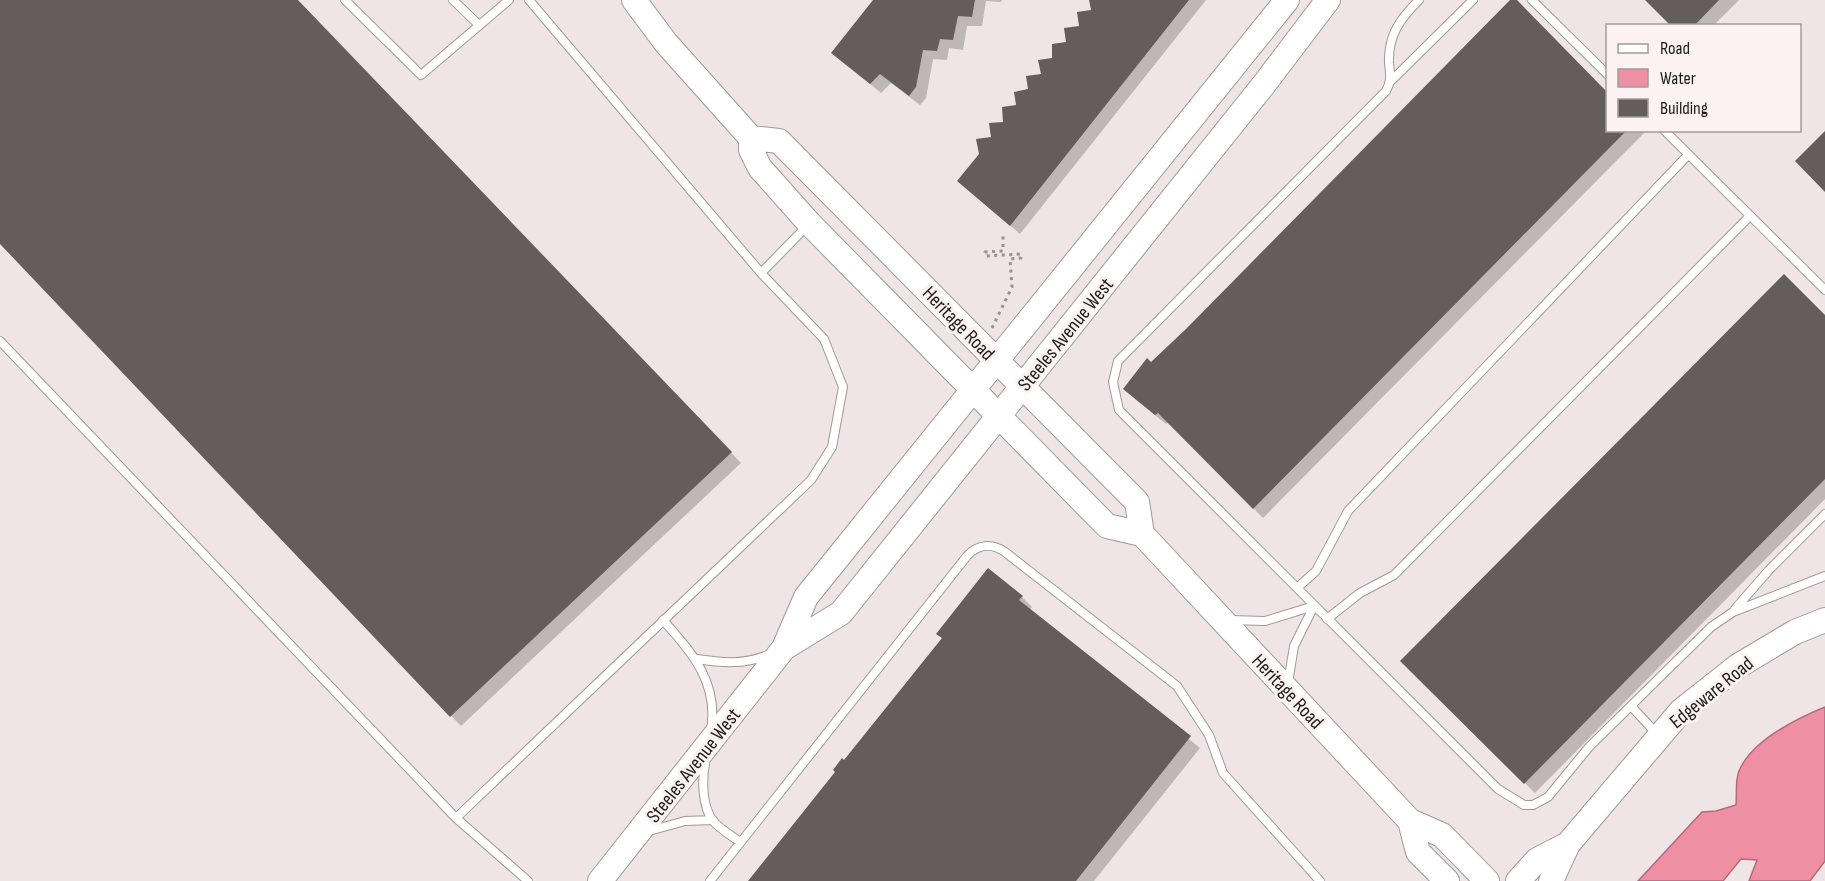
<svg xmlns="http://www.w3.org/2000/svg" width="1825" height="881" viewBox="0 0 1825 881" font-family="'Sofia Sans Condensed',sans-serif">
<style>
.water{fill:#ef8fa3;stroke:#b16c7a;stroke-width:1.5}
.shadow{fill:#0003}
.building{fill:#655c5e}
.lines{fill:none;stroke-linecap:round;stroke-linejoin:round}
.lane-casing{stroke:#a2989a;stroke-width:10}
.secondary-casing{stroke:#a2989a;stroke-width:26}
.path{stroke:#989092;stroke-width:3;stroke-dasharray:3 4.5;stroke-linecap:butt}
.lane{stroke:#fff;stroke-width:8}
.secondary{stroke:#fff;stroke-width:24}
.labels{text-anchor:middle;stroke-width:6;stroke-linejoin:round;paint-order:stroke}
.street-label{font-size:20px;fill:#1f1b1c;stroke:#fcf1f3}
</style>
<rect width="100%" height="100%" fill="#efe4e6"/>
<path class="water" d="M1825,707V861L1810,881H1749L1757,860L1741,859L1723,881H1638L1702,812L1716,811L1736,805C1737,795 1735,780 1739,771C1752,740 1796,719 1825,707Z"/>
<path class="shadow" d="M0,0H297L741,463L461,726L0,242Z
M875,0H1002L1001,2L986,1L982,26H967L963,50L949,48L947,60L933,59L926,98L920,105L891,83L881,93L833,53Z
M1091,0H1206L1020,234L959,181L1093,12Z
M1513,0L1608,130L1645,132L1263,518L1169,422L1166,424L1135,399L1151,364L1187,331Z
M1647,0H1739L1713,26H1673Z
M1825,317V499L1535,793L1402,661Z
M1022,597L1032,607L1029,610L1200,748L1094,881H750L943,639L938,634Z"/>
<path class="building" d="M0,0H298L732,452L450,717L0,244Z
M873,0H975L972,17L958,16L953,40L940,39L937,51L923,50L916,87L909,96L880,74L870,84L831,53Z
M1089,0H1189L1010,226L957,181L979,154L976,139L991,137L989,123L1003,122L1002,107L1016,105L1014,92L1028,89L1026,76L1041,74L1038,60L1052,58V44L1066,42L1064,28L1079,26L1077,12L1091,10Z
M1510,0H1517L1608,93V130H1627L1253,509L1158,413L1155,415L1123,389L1147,358L1151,362L1186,329Z
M1645,0H1719L1694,26H1671Z
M1825,131V192L1795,161Z
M1784,274L1825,315V479L1524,784L1400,661Z
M988,568L1023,596L1019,600L1191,736L1076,881H748L835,772L833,770L842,758L844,760L942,638L936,634Z"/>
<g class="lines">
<g class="lane-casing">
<path id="lane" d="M345,0L421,75L509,0
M453,0L479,25
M1419,0C1400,19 1388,35 1389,63C1390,75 1392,80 1386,91L1118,361L1113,382L1119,410L1498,789L1524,805H1533L1548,797L1589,747L1711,627L1733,612L1825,576
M1532,0L1608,75
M1391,81L1473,0
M1664,130L1825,290
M761,273L809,224
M0,341L456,818L811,480L832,447L843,387L824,339L761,273L529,0
M1297,588L1316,571L1348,511L1688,155
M1735,609L1769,570L1825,514
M1327,619L1360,593L1394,575L1750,216
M663,620C692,653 719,682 711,731
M1230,620L1265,621L1314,606
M697,659C723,663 745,665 770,654
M1288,683L1294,646L1314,606
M1631,706L1657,734
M706,758C702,776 701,805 713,821C720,829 732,836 740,842
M456,818L528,881
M649,831L685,821L713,820
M710,881L967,556C978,544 992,543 1005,552L1177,686L1209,735L1223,773L1320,881"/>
</g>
<g class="secondary-casing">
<path id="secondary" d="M634,0L666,43L751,138V150L760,168L809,223L1107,526L1142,534
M751,138L779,141L1137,502L1142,534L1410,821L1442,835L1487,881
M784,648L841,613L1265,83L1328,0
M1410,821L1418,852L1447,881
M600,881L784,648L806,597L1287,0
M1518,881L1537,860L1568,844
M1551,881L1568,844L1681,711L1738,666L1795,632L1825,620"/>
</g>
<path class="path" d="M992,328L1012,287L1010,259L1021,258V254L986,256L985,252L1003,251V235"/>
<use href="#lane" class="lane"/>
<use href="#secondary" class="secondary"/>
</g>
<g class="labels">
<g class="street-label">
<text transform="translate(959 323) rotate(46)" y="7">Heritage Road</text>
<text transform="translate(1065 334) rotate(-51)" y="7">Steeles Avenue West</text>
<text transform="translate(1288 691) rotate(47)" y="7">Heritage Road</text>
<text transform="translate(1711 692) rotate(-39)" y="7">Edgeware Road</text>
<text transform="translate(693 765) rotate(-52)" y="7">Steeles Avenue West</text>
</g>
</g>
<rect x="1606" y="24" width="195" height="108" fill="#fcf1f3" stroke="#a49b9d" stroke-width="1.5"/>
<rect x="1618" y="44" width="30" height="9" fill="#ffffff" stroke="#a49b9d" stroke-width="1.5"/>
<text x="1660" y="54" font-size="18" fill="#1f1b1c">Road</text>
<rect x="1618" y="69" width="30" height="18" fill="#ef8fa3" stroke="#a49b9d" stroke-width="1.5"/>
<text x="1660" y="84" font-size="18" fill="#1f1b1c">Water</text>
<rect x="1618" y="99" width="30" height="18" fill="#655c5e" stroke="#a49b9d" stroke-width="1.5"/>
<text x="1660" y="114" font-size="18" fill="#1f1b1c">Building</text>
</svg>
